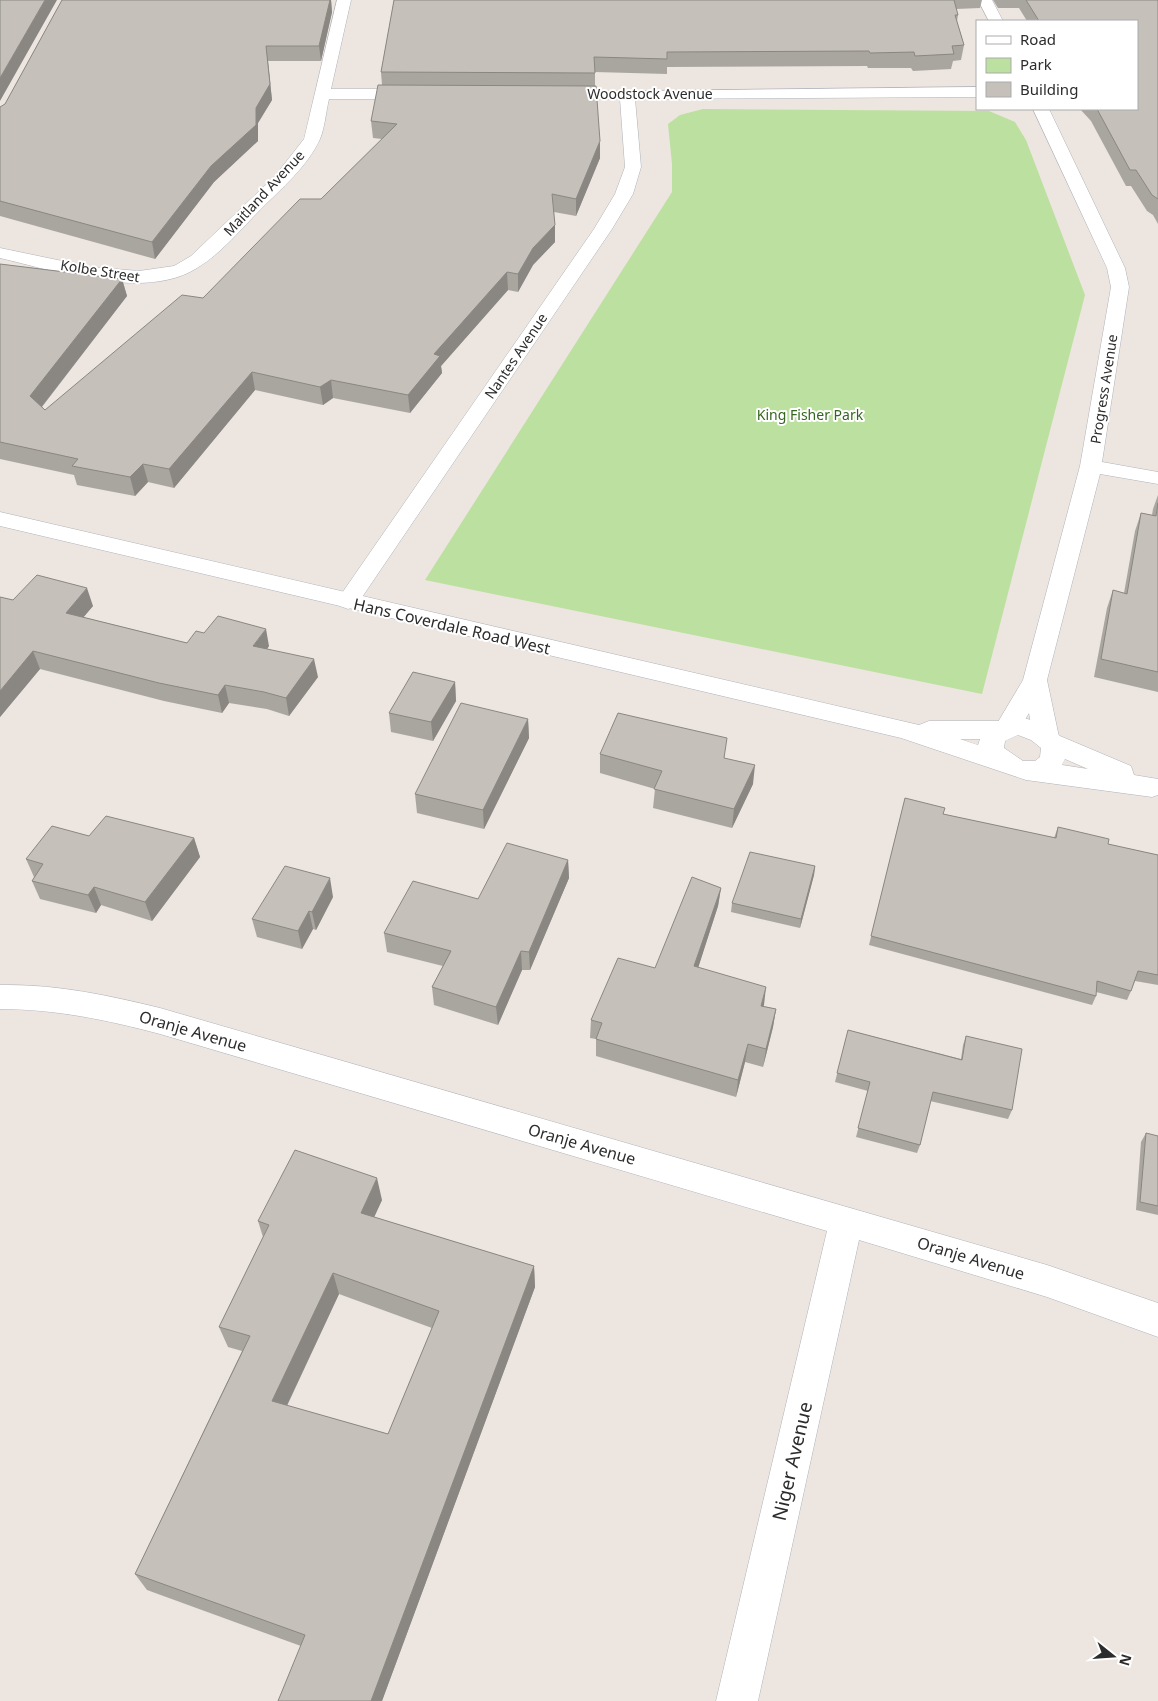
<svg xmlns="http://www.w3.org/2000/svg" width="1158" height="1701" viewBox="0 0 1158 1701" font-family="'Noto Sans',sans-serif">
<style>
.green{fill:#bce09f}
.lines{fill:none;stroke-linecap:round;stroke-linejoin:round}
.street-casing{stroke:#afb3bb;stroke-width:1}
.secondary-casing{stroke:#afb3bb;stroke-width:1}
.street{fill:#fff;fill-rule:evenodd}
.secondary{fill:#fff;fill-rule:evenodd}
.wall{fill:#a9a6a0;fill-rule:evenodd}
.shaded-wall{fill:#8a8782}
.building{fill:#c5c1ba;stroke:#8a8782;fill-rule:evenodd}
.labels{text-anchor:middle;stroke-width:4;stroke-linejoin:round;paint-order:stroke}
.far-street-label{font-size:14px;fill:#2c2c2c;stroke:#fff}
.far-park-label{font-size:14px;fill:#35661f;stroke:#fff}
.street-label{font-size:16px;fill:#2c2c2c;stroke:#fff}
.near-street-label{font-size:19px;fill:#2c2c2c;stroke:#fff}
</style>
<rect width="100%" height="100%" fill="#ede5df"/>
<path class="green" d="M703,109L989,111L1015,122L1026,140L1085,295L982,694L425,580L672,192V164L668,124L680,115Z"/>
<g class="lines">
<g class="street-casing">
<path id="street" d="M337,0H351L331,89H414L422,94L414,99H329C326,111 325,127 320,139C308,166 281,189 261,209C241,229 222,253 197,268C145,301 56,271 0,258V248L91,267L139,271L174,266L191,256L275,176L304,139Z
M978,0H992L1003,21H989Z
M977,87V97L635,99L641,167L633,194L612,229L356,606L348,609L340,606L336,601L340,596L594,229L615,194L625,167L620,99L559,100L551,95L554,92Z
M1033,109H1049L1125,268L1129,287L1102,462L1158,472V484L1100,474L1047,680L1059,737L1055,743L1046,746L1037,743L1033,737L1029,713L1017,733L1008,736L999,733L995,727L1023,680L1080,466L1111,287L1107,268Z
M0,985C55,984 107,995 160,1008L1047,1265L1158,1303V1337L1047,1297L859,1240L758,1701H716L827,1231L160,1034C107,1020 55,1009 0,1009Z"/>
</g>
<g class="secondary-casing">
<path id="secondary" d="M0,512L919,725L929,721H1000L1018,717L1024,718L1044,724L1060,736L1131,766L1134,775L1158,779V795L1152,797L1026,780L901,738L0,526ZM1018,735L1031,740L1041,748L1040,757L1035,761H1023L1004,748L1005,741ZM960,739H980L978,745ZM1065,759L1088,769L1062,765Z"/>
</g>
<use href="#street" class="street"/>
<use href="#secondary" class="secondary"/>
</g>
<path class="wall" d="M62,0H331L332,12L321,61H268L272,100L258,123V141L214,182L155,259L0,216V107L5,104Z
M394,0H982L980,8L956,9L958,15L957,21L964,45L961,60L953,61L951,69L913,71L911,68H868L867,66L667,67V74L595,72V86L600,158L576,216L554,212L555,242L533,265L518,292L508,290L441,366L442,373L410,413L333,398L323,405L255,390L174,488L148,482L135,496L77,485L74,475L0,459V264L122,279L127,296L42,407L45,410L203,298L321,199L382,139L373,138L371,121L382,85L381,72Z
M993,0H1158V224L1153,215L1147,211L1131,186H1126L1091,121L1080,109H1137V21H1027L1019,8H998Z
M1158,495V692L1094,677L1107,608L1113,590L1124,593L1135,531L1141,513L1152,515L1153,509Z
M0,597L13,600L93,606L83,617L187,643L269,646L267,649L318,677L289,716L267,709L229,703L222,713L164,701L40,669L0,717Z
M455,682L456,701L433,741L391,732L389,713Z
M528,719L529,738L484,829L417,813L415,794Z
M600,754L724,758L753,784L732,828L653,808L655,789L600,773Z
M905,798L943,814L1054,838L1058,827L1108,844L1158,855V985L1135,981L1131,991L1127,1000L1096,992V996L1092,1005L869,945Z
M89,836L194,838L200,857L152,921L101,905L96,913L40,899L32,881L34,877L26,859Z
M568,860L569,878L530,970H522L498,1025L434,1005L432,987L443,966L387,952L384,933L478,899Z
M815,866L814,875L800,928L731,912L732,903Z
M721,888L718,906L698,967L763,1006L776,1009L773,1027L763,1067L745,1062L736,1097L596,1056V1039L590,1038L591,1020L655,968Z
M333,897L316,930L313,929L302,949L257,937L252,919Z
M848,1030L961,1059L963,1045L966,1036L1012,1110L1008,1119L930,1101L920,1145L917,1153L856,1137L868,1091L835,1082Z
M1146,1133L1158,1136V1215L1136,1210L1141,1142Z
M382,1200L374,1217L534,1266L535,1287L382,1701H278L301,1646L147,1590L135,1574L242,1351L228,1347L219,1327L263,1237L258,1221ZM339,1294L432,1328L388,1434L287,1406Z"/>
<path class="shaded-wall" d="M45,0H57L0,101V78Z
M330,0H331L332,12L321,61L319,46Z
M266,46L272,100L258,123V141L214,182L155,259L152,242L256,108Z
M600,141V158L576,216V199Z
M555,225V242L533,265L518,292V274L533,248Z
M507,272L508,290L441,366L442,373L410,413L408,395L434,354Z
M122,279L127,296L36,414L30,396Z
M252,372L255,390L174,488L169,469Z
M331,380L333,398L323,405L320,387Z
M143,464L148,482L135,496L130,477Z
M87,588L93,606L72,631L66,613Z
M266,629L269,646L257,664L253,646Z
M33,651L40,669L0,717V691Z
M314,659L318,677L289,716L286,698Z
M455,682L456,701L433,741L431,722Z
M225,685L229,703L222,713L218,695Z
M528,719L529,738L484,829L483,810Z
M755,765L753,784L732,828L734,809Z
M194,838L200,857L152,921L145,902Z
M568,860L569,878L530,970L529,952Z
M815,866L814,875L800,928L801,919Z
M330,878L333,897L316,930L312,912Z
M94,887L101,905L96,913L88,895Z
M721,888L718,906L693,984L694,966Z
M309,911L313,929L302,949L298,931Z
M521,951L522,970L498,1025L496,1007Z
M766,987L764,1005L758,1023L761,1006Z
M776,1009L773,1027L763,1067L766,1049Z
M748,1044L745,1062L736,1097L738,1080Z
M377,1178L382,1200L366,1235L361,1213Z
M534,1266L535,1287L382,1701H371Z
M333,1273L339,1294L280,1420L272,1401Z"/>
<path class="building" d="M0,0H45L0,78Z
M62,0H330L319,46H266L270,84L256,108V125L211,166L152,242L0,201V107L5,104Z
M394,0H954L958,15H955L964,45L952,46L954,54L915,56L914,52L870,53L869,51L667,52V59L594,57L595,73L381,72Z
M1026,0H1158V199L1152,195L1136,170H1130L1097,109H1137V21H1039Z
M378,85L596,86L600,141L576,199L552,194L555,225L533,248L518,274L507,272L434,354L440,356L408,395L331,380L320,387L252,372L169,469L143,464L130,477L72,466L78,459L0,442V264L122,279L30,396L45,410L182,295L203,298L300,199H321L397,124L371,121Z
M1158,503V672L1101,659L1113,590L1127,594L1141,513L1156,516Z
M37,575L87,588L66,613L187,643L196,631L204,633L218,616L266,629L253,646L314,659L286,698L264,692L225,685L218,695L159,683L33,651L0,691V597L13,600Z
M413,672L455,682L431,722L389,713Z
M461,703L528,719L483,810L415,794Z
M618,713L727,738L724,758L755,765L734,809L654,789L662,771L600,754Z
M905,798L945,808L943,814L1056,838L1058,827L1109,839L1108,844L1158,855V975L1138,971L1131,991L1097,981L1096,996L871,936Z
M106,816L194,838L145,902L94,887L88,895L32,881L43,864L26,859L52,826L89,836Z
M507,843L568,860L529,952L521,951L496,1007L432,987L451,951L384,933L413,881L478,899Z
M750,852L815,866L801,919L732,903Z
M285,866L330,878L312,912L309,911L298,931L252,919Z
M692,877L721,888L694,966L766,987L761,1006L776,1009L766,1049L748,1044L738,1080L596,1039L602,1023L591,1020L618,958L655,968Z
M848,1030L962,1060L966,1036L1022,1049L1012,1110L933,1092L920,1145L858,1128L870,1082L837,1073Z
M1146,1133L1158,1136V1206L1140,1202Z
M295,1150L377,1178L361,1213L534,1266L371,1701H278L305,1635L135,1574L250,1336L219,1327L269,1225L258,1221ZM333,1273L439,1311L388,1434L272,1401Z"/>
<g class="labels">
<g class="far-street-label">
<text x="650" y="99">Woodstock Avenue</text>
<text transform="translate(264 193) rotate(-47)" y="5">Maitland Avenue</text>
<text transform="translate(100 271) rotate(9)" y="5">Kolbe Street</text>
<text transform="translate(516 356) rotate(-56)" y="5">Nantes Avenue</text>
<text transform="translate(1104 389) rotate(-81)" y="5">Progress Avenue</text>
</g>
<g class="far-park-label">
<text x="810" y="420">King Fisher Park</text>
</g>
<g class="street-label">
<text transform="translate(452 626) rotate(13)" y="6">Hans Coverdale Road West</text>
<text transform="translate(193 1031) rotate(16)" y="6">Oranje Avenue</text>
<text transform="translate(582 1144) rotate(16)" y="6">Oranje Avenue</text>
<text transform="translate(971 1258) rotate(17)" y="6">Oranje Avenue</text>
</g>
<g class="near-street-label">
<text transform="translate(792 1461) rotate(-77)" y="7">Niger Avenue</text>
</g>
</g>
<rect x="976" y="20" width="162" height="90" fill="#ffffff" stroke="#ababab"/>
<rect x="986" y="36" width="25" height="8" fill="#ffffff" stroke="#ababab"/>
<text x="1020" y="45" font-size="15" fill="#2c2c2c">Road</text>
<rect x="986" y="58" width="25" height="15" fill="#bce09f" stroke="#ababab"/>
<text x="1020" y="70" font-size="15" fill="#2c2c2c">Park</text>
<rect x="986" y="82" width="25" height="15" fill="#c5c1ba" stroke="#ababab"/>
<text x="1020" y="95" font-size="15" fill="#2c2c2c">Building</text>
<g transform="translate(1113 1656) rotate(107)" stroke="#ffffff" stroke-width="4" paint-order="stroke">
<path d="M0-4L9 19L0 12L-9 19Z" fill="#2c2c2c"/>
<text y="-8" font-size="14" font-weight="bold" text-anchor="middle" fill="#2c2c2c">N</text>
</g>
</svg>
